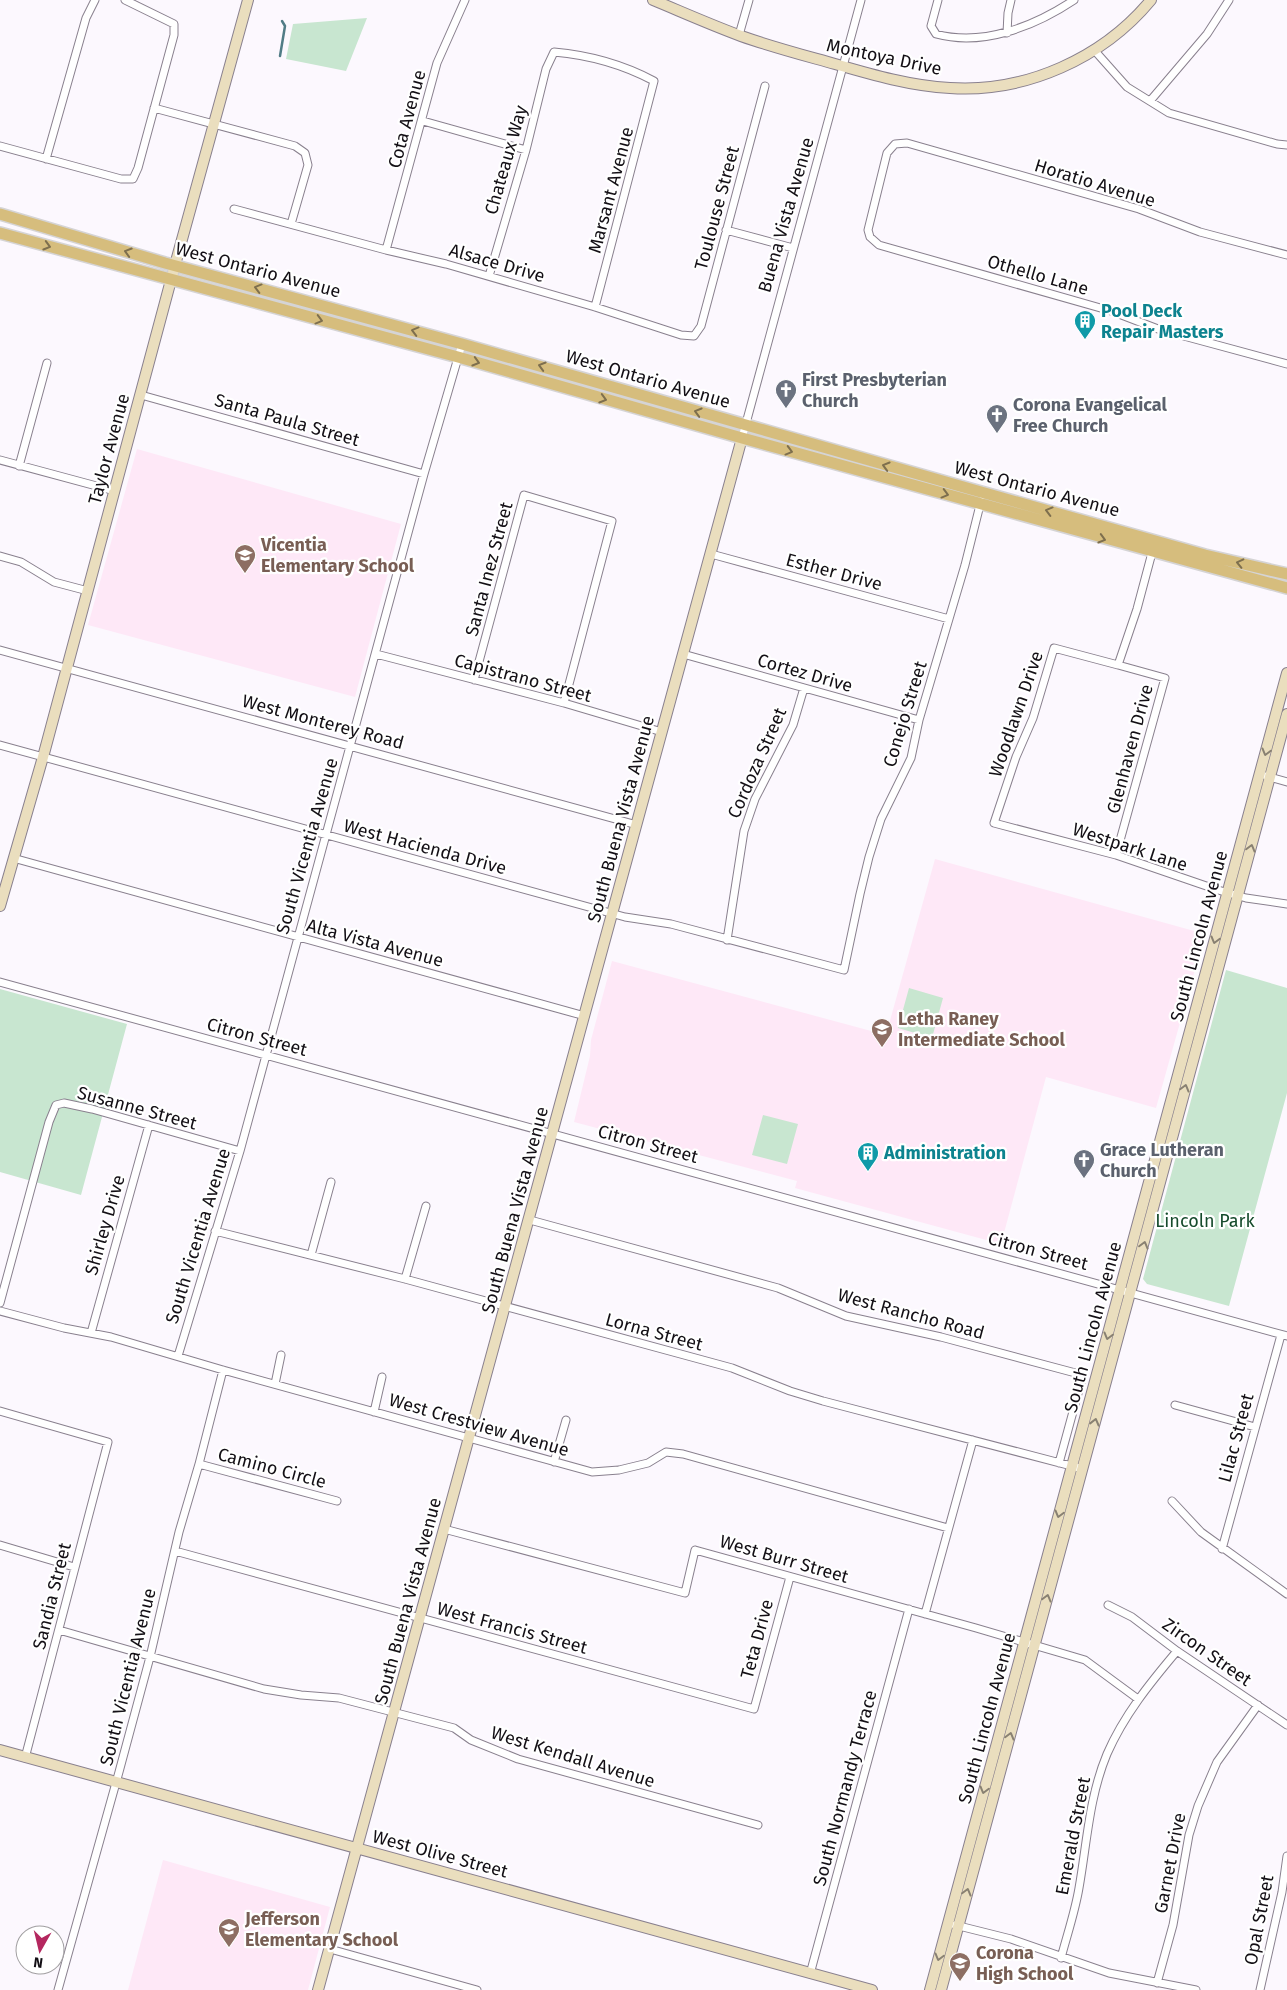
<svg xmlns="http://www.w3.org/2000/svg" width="1287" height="1990" viewBox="0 0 1287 1990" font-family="'Fira Sans',sans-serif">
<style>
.education{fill:#fee8f7}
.green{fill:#c8e6d0}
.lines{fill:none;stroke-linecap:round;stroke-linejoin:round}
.stream{stroke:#517c86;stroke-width:2.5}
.street-casing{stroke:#89808e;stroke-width:9}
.secondary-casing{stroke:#89808e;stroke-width:12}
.primary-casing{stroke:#d5d4d5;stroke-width:14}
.street{stroke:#fff;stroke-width:7}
.secondary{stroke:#eadebe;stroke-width:10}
.primary{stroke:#d6bd7d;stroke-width:11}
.oneway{stroke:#7e6f4e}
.oneway2{stroke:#898172}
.labels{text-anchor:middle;stroke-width:4.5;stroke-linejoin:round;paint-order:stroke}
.street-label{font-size:18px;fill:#130f15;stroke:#fff}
.culture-label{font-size:18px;font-weight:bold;fill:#0d838f;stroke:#fff;text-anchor:start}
.worship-label{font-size:18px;font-weight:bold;fill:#5b616d;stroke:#fff;text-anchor:start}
.education-label{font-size:18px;font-weight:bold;fill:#785e54;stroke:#fff;text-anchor:start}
.park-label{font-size:18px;fill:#164b2c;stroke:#fff}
</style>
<rect width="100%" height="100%" fill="#fcf8fe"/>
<path class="education" d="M137,449L401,524L355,697L88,625Z
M935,859L1205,934L1156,1108L1046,1077L1001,1244L795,1188L797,1181L574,1122L590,1056L591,1040L612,961L886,1035Z
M163,1860L330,1907L308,1990H128Z"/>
<path class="green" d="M367,18L346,71L286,59L293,24Z
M1226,970L1287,988V1093L1229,1306L1147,1284L1143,1279Z
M909,988L943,998L932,1038L898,1028Z
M0,989L127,1024L81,1195L0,1172Z
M763,1115L798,1124L787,1164L752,1155Z"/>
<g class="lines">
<path class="stream" d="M280,56L285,26L282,21"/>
<g class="street-casing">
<path id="street" d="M938,0L931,26L936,34C983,47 1035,26 1074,0
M1007,33L1008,13L1011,0
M739,35L749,0
M1095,51L1127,87L1169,113L1277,144L1287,145
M1150,101L1207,34L1229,0
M154,108L295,146L305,153L308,165L291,224
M423,121L526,150
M0,146L121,179H133L138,168L174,35V24L125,0
M46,159L86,18L95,0
M234,209L386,250L446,264L595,307L681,335L694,336L701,326L765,86
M726,230L793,248
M386,250L437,63L465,0
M1287,255L1200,232L1139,209L907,143L895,144L887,153L868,230L870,237L879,245L1111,311L1158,329L1287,364
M489,276L526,150L546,69L554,52C588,55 624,65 654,81L595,307
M141,395L424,474
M742,438L861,0
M0,460L115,491
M19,466L47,363
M711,554L949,619
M0,556L21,562L54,582L88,591
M0,650L637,825
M376,654L564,703L662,732
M683,654L919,720
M1118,665L1054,648L1033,718L1016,757L994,823L1116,855L1218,890L1246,898L1287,904
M474,680L524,495L612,521L564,703
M0,745L625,917L671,924L844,970L860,894L869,857L881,819L911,758L919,720L965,565L981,501
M1266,776L1287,782
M1116,855L1165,678L1118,665L1137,609L1153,549
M13,858L585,1016
M727,940L744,831L755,799L793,725L804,688
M0,982L1287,1336
M530,1220L778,1288L846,1316L941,1337L1083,1375L1059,1463
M215,1231L405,1279L732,1368L790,1391L823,1401L1083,1469
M311,1255L331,1182
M405,1279L426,1206
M0,1303L49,1122L56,1105L64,1103L92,1109L240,1151
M0,1311L64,1328L111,1337L223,1370L592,1472L619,1470L648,1463L666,1452L683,1454L948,1528
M91,1333L149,1125
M178,1356L240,1151L424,474L462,344
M275,1384L281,1355
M1175,1405L1255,1427
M0,1411L108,1442L25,1758
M374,1412L382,1377
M554,1462L566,1420
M199,1464L337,1501
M1172,1501L1201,1532L1287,1594
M444,1529L685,1593L695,1550L976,1628L1085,1660L1138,1699
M0,1545L74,1567
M1222,1549L1281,1335
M175,1551L754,1709L790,1577
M1108,1605L1132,1617L1177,1651L1287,1725
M925,1614L973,1440
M59,1630L264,1689L301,1695L339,1698L454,1728L471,1740L518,1759L758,1825
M955,1925L1011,1939L1109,1973L1196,1990
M330,1949L477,1990
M1061,1958C1067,1935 1075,1912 1079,1888C1087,1843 1089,1797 1107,1754C1124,1715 1150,1683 1177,1651
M810,1974L909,1609
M1157,1983L1173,1925L1189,1835L1198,1806L1217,1762L1258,1705
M58,1990L119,1772L150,1657L179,1532L199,1464L223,1370
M1260,1990L1282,1892L1287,1856"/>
</g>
<g class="secondary-casing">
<path id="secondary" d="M653,0C682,12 711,25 741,36C772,47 803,55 835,64C873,75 911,86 950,88C1026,93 1103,58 1151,0
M0,906L43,757L178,254L248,0
M0,1750L872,1990
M318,1990L742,438
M930,1990L1287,673
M941,1990L1287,714"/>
</g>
<g class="primary-casing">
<path id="primary" d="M0,214L165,263L462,344L974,490L1205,555L1287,574
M0,233L458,357L742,438L1287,588"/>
</g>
<use href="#street" class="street"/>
<use href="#secondary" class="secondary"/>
<use href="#primary" class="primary"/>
</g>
<defs><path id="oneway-chevron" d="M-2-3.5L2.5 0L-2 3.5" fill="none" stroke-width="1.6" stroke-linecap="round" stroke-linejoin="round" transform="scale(1.25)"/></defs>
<g class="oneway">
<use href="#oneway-chevron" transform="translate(47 246) rotate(16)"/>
<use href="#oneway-chevron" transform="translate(128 252) rotate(-163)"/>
<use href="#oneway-chevron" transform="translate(258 288) rotate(-165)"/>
<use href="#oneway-chevron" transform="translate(319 320) rotate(15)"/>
<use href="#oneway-chevron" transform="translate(415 331) rotate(-165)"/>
<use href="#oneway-chevron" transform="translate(476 362) rotate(16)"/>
<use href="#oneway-chevron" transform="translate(542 366) rotate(-164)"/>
<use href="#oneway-chevron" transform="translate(603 399) rotate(16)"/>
<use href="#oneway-chevron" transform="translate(698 412) rotate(-164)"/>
<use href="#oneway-chevron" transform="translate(789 451) rotate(15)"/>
<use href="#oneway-chevron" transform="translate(886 466) rotate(-164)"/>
<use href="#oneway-chevron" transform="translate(945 494) rotate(15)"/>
<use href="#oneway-chevron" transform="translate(1049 511) rotate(-165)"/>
<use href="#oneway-chevron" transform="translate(1102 539) rotate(16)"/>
<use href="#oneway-chevron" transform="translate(1240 563) rotate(-167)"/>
</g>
<g class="oneway2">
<use href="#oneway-chevron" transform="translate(1266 752) rotate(105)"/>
<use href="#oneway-chevron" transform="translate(1251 848) rotate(-75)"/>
<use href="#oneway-chevron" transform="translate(1215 940) rotate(105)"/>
<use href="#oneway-chevron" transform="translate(1185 1088) rotate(-75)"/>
<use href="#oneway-chevron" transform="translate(1144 1245) rotate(-75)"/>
<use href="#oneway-chevron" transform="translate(1108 1336) rotate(105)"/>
<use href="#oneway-chevron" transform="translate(1095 1422) rotate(-76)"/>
<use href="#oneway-chevron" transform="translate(1059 1514) rotate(105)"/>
<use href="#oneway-chevron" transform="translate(1047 1598) rotate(-75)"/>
<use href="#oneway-chevron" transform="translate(1010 1736) rotate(-75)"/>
<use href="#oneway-chevron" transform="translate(984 1790) rotate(105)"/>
<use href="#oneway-chevron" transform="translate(967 1892) rotate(-75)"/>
<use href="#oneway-chevron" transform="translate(939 1957) rotate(105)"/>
</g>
<defs>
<g id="building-pin" transform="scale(1.125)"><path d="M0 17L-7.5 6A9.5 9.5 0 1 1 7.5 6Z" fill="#0f9aa8" stroke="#fff"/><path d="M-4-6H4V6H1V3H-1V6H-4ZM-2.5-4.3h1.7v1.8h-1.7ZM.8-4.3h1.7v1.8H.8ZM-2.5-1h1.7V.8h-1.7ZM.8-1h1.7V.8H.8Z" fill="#fff"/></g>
<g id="church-pin" transform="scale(1.125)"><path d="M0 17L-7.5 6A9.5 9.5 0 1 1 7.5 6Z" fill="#6b7280" stroke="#fff"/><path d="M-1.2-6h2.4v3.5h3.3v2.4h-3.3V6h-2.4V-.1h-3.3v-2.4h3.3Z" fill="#fff"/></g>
<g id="school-pin" transform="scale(1.125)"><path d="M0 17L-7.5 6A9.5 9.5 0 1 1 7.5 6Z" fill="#8d6e63" stroke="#fff"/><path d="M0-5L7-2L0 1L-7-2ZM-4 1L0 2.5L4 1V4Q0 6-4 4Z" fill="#fff"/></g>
</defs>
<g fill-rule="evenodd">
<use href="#building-pin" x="1085" y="321"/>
<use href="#church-pin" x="786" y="390"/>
<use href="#church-pin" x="997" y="415"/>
<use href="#school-pin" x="245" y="555"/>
<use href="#school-pin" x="882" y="1029"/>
<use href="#building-pin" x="868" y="1153"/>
<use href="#church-pin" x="1084" y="1160"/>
<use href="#school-pin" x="229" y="1929"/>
<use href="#school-pin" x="960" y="1963"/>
</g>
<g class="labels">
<g class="street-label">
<text transform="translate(884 57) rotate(12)" y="6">Montoya Drive</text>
<text transform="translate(407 119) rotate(-75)" y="6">Cota Avenue</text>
<text transform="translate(506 160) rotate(-74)" y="6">Chateaux Way</text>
<text transform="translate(1095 183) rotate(17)" y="6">Horatio Avenue</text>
<text transform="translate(611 190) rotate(-75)" y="6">Marsant Avenue</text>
<text transform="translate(717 208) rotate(-75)" y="6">Toulouse Street</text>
<text transform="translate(786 215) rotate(-74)" y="6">Buena Vista Avenue</text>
<text transform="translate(497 263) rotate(16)" y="6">Alsace Drive</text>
<text transform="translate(258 270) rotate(15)" y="6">West Ontario Avenue</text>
<text transform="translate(1038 275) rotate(16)" y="6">Othello Lane</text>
<text transform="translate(648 379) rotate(16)" y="6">West Ontario Avenue</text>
<text transform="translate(287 420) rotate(16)" y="6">Santa Paula Street</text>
<text transform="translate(109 449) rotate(-75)" y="6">Taylor Avenue</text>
<text transform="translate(1037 489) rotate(15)" y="6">West Ontario Avenue</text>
<text transform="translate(489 569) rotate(-75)" y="6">Santa Inez Street</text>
<text transform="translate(834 572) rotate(15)" y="6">Esther Drive</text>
<text transform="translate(805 673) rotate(16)" y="6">Cortez Drive</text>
<text transform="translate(523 678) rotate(15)" y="6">Capistrano Street</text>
<text transform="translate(905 714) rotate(-73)" y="6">Conejo Street</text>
<text transform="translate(1016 714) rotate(-71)" y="6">Woodlawn Drive</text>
<text transform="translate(323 722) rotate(15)" y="6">West Monterey Road</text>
<text transform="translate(1130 749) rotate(-75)" y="6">Glenhaven Drive</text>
<text transform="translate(757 763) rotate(-66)" y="6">Cordoza Street</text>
<text transform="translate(621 819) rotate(-75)" y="6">South Buena Vista Avenue</text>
<text transform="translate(307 846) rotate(-74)" y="6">South Vicentia Avenue</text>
<text transform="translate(425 847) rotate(15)" y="6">West Hacienda Drive</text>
<text transform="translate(1130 847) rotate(18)" y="6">Westpark Lane</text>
<text transform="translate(1199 936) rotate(-75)" y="6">South Lincoln Avenue</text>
<text transform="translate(375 943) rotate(15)" y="6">Alta Vista Avenue</text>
<text transform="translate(257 1037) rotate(15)" y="6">Citron Street</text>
<text transform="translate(137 1108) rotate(15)" y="6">Susanne Street</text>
<text transform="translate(648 1144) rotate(15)" y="6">Citron Street</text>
<text transform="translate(515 1210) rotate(-75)" y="6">South Buena Vista Avenue</text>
<text transform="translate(105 1225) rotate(-74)" y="6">Shirley Drive</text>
<text transform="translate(198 1236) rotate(-73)" y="6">South Vicentia Avenue</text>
<text transform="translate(1038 1251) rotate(15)" y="6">Citron Street</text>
<text transform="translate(911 1314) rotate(15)" y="6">West Rancho Road</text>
<text transform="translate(1093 1327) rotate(-75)" y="6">South Lincoln Avenue</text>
<text transform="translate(654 1332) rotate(15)" y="6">Lorna Street</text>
<text transform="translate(479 1425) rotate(16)" y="6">West Crestview Avenue</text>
<text transform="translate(1236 1438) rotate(-75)" y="6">Lilac Street</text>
<text transform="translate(272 1468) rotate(15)" y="6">Camino Circle</text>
<text transform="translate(784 1559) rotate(16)" y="6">West Burr Street</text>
<text transform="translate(52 1596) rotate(-76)" y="6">Sandia Street</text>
<text transform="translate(408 1601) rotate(-75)" y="6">South Buena Vista Avenue</text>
<text transform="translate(512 1628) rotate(15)" y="6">West Francis Street</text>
<text transform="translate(757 1639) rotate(-75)" y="6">Teta Drive</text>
<text transform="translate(1207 1652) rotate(35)" y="6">Zircon Street</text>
<text transform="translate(128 1677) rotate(-76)" y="6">South Vicentia Avenue</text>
<text transform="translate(987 1718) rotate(-75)" y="6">South Lincoln Avenue</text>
<text transform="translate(573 1757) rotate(17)" y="6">West Kendall Avenue</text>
<text transform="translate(845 1788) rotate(-75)" y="6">South Normandy Terrace</text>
<text transform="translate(1073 1836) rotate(-79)" y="6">Emerald Street</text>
<text transform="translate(440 1854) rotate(15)" y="6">West Olive Street</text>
<text transform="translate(1170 1863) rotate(-79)" y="6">Garnet Drive</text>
<text transform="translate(1259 1920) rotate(-79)" y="6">Opal Street</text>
</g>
<g class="culture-label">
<text x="1101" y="317">Pool Deck<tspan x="1101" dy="21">Repair Masters</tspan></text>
<text x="884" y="1159">Administration</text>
</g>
<g class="worship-label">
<text x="802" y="386">First Presbyterian<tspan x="802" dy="21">Church</tspan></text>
<text x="1013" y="411">Corona Evangelical<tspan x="1013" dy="21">Free Church</tspan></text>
<text x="1100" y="1156">Grace Lutheran<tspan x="1100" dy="21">Church</tspan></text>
</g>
<g class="education-label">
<text x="261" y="551">Vicentia<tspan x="261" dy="21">Elementary School</tspan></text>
<text x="898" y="1025">Letha Raney<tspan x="898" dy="21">Intermediate School</tspan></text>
<text x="245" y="1925">Jefferson<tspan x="245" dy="21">Elementary School</tspan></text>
<text x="976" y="1959">Corona<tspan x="976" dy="21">High School</tspan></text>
</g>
<g class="park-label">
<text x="1205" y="1227">Lincoln Park</text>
</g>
</g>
<g transform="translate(40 1950) rotate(188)"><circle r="24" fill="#ffffff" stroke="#a19fa1"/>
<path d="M0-4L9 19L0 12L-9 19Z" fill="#b4275f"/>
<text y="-8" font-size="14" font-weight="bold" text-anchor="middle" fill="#130f15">N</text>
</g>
</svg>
